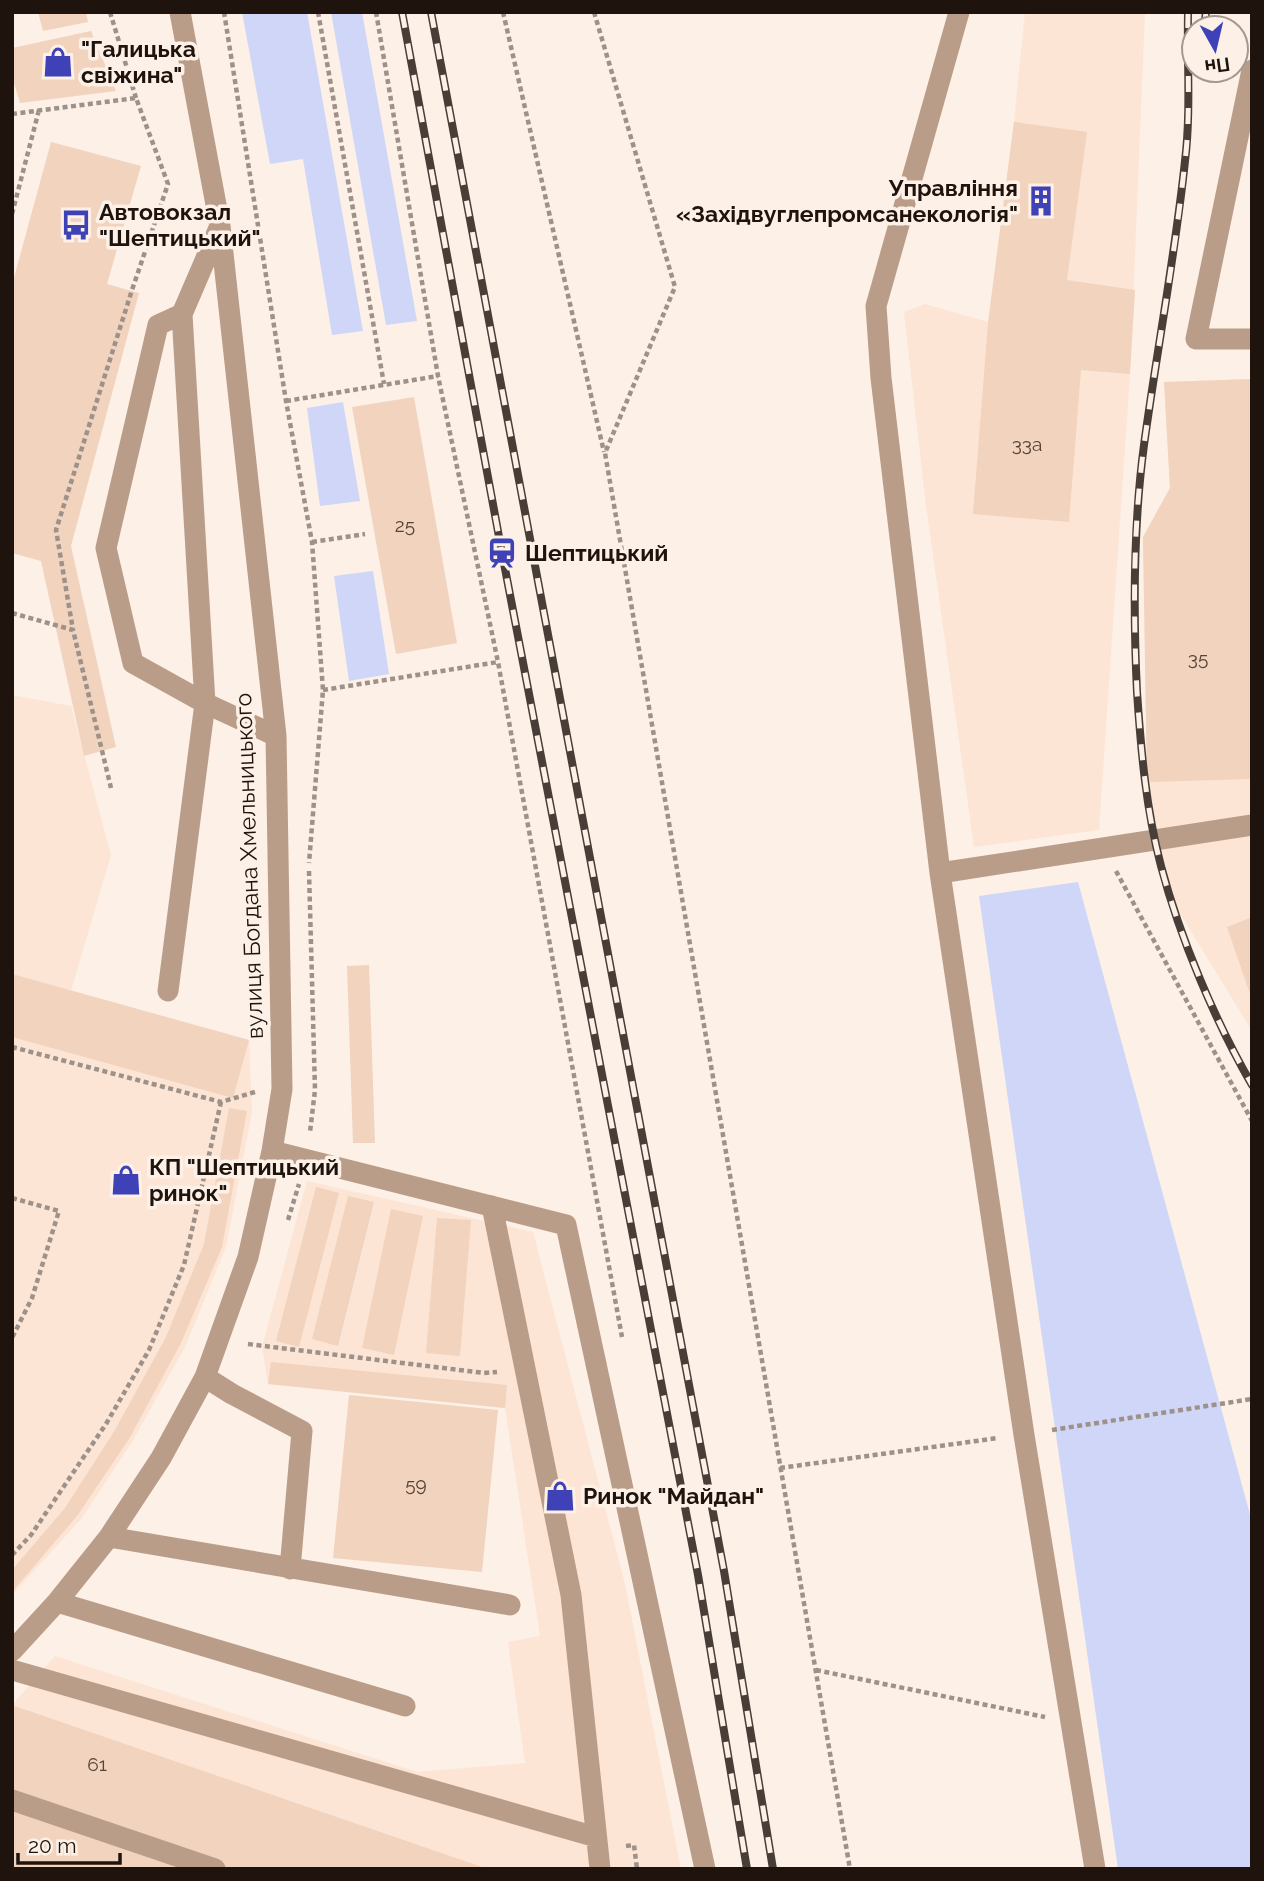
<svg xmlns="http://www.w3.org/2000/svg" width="1264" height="1881" viewBox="0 0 1264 1881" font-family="Raleway,sans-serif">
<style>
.built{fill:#fce5d5}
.green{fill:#cfd6f7}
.building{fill:#f1d3be}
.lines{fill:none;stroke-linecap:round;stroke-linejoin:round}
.path{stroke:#9d9189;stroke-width:4.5;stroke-dasharray:5 3.5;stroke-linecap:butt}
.minor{stroke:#ba9d88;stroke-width:21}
.rail-casing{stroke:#493e37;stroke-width:8}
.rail{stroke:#fcf0e7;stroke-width:5;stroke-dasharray:16;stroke-linecap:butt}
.labels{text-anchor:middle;stroke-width:7;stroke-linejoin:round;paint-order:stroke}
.number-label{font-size:19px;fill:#544439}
.poi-label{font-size:23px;font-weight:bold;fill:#1f140d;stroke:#fcf0e7;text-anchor:start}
.street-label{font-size:23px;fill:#1f140d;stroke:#fcf0e7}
</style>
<rect width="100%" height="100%" fill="#fcf0e7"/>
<path class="built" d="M1025,12H1145L1130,374L1099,830L974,847L925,498L904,312L925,304L988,322L1014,122Z
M1252,379V1031L1173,902L1147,782L1143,537L1170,488L1164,382Z
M12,695L71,706L111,855L71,991L249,1040L252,1112L226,1247L185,1347L132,1442L82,1518L12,1595Z
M307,1181L533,1232L625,1584L681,1869H486L12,1705L55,1656L417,1772L525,1763L508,1642L540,1636L505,1408L268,1384L262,1347Z"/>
<path class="green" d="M242,12H307L363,331L332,335L303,159L270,164Z
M331,12H362L417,321L386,325Z
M343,402L360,501L320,506L307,408Z
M373,571L389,674L349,681L334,576Z
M1078,882L1252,1522V1869H1118L979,896Z"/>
<path class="building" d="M38,12H86L88,22L43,31Z
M91,31L116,91L20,103L12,76V48Z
M1014,122L1087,132L1067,280L1135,290L1130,374L1081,370L1069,522L973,514L988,323Z
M51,142L141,166L107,284L139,293L71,546L116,747L84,756L41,561L12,553V285Z
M1252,379V779L1147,782L1143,537L1170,488L1164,382Z
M414,397L457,643L396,654L352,407Z
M1252,917V997H1251L1227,927Z
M369,965L375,1143H353L347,966Z
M12,974L249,1040L233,1098L12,1037Z
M229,1108L247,1111L222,1247L181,1343L129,1439L77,1516L12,1592V1570L65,1508L115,1430L166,1337L204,1244Z
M316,1187L339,1193L299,1347L276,1341Z
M348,1196L374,1202L338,1346L312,1339Z
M391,1209L423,1216L394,1355L362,1348Z
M437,1218L471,1220L460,1356L426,1353Z
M271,1362L507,1385L505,1408L268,1384Z
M349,1395L498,1410L482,1572L333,1558Z
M12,1705L485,1868V1869H12Z"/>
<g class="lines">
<path class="path" d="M110,12L136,98
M224,12L286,401L312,542L323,690L309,863
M318,12L384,384
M376,12L438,376L498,662L622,1337
M503,12L604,452
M594,12L675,287L605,453L850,1869
M12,114L136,98L168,184L132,290L56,530L73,630
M12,214L39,110
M286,401L438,376
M312,542L365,534
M12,613L73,630L111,788
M323,690L498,662
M309,871L315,1090L310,1132
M1116,871L1252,1121
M12,1047L221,1102L255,1092
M12,1198L59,1211L32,1298L12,1338
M288,1220L299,1184
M248,1344L484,1373L497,1372
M1052,1430L1252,1399
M780,1468L998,1438
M12,1555L31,1535L106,1424L149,1350L184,1265L221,1102
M816,1670L1045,1717
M626,1846L634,1845L637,1869"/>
<path class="minor" d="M959,12L876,306L881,378L940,873L1024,1435L1095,1869
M1252,70L1196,339H1252
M182,314L158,325L106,548L133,663L205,703L276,736
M940,873L1252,825
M168,991L205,703L182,314L219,228
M272,1151L566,1225L705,1869
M492,1206L571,1595L600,1869
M205,1377L232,1394L302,1431L290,1569
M109,1537L510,1605
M57,1602L405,1706
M12,1651L57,1602L109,1537L161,1458L205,1377L248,1257L272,1151L282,1089L276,736L220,226L180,12
M12,1670L596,1837
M12,1800L215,1869"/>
<g class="rail-casing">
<path id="rail" d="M402,12L502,553L698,1575L747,1869
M431,12L724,1571L773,1869
M1188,12C1187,61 1191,113 1185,161C1175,256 1157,350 1144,445C1133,527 1133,609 1137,692C1141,751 1146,809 1161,866C1180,938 1215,1021 1252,1085
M1204,28L1206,12"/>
</g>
<use href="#rail" class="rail"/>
</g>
<defs>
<g id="shop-bare" transform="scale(2.415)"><path d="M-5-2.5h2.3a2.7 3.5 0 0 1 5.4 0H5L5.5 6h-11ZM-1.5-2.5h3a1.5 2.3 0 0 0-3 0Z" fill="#3e42b6" stroke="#fcf0e7" stroke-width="2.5" paint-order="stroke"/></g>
<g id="building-bare" transform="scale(2.415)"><path d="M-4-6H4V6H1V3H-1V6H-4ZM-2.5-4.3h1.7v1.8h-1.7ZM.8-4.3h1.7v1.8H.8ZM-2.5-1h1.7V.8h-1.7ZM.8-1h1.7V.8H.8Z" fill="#3e42b6" stroke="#fcf0e7" stroke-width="2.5" paint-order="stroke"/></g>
<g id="bus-bare" transform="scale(2.415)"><path d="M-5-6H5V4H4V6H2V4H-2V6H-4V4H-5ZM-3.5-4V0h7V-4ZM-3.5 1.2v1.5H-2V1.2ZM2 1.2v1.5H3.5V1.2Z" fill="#3e42b6" stroke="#fcf0e7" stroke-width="2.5" paint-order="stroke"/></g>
<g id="station-bare" transform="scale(2.415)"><path d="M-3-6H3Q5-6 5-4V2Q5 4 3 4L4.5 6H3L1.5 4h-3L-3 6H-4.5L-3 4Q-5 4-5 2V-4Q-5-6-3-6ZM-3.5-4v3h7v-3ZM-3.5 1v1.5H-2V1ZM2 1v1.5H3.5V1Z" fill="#3e42b6" stroke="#fcf0e7" stroke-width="2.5" paint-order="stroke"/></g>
</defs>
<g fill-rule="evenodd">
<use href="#shop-bare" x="58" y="62"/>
<use href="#building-bare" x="1041" y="201"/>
<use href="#bus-bare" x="76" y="225"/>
<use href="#station-bare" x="502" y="553"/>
<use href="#shop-bare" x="126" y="1180"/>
<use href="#shop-bare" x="560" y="1496"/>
</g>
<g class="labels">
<g class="number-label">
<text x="1027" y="451">33а</text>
<text x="405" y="532">25</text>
<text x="1198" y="665">35</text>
<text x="416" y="1491">59</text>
<text x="97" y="1771">61</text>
</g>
<g class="poi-label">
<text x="81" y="57">"Галицька<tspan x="81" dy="26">свіжина"</tspan></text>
<text x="1018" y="196" text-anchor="end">Управління<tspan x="1018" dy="26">«Західвуглепромсанекологія"</tspan></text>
<text x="99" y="220">Автовокзал<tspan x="99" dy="26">"Шептицький"</tspan></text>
<text x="525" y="561">Шептицький</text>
<text x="149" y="1175">КП "Шептицький<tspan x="149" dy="26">ринок"</tspan></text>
<text x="583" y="1504">Ринок "Майдан"</text>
</g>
<g class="street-label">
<text transform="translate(249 866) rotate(-92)" y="8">вулиця Богдана Хмельницького</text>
</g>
</g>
<rect width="1264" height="1881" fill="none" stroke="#1f140d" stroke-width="28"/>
<g transform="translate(1215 49) rotate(172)"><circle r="33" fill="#fcf0e7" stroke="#a49890" stroke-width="2"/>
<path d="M0-5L12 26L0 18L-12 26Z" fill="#3e42b6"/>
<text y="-10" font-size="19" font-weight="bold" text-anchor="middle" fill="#1f140d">Пн</text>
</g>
<path d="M18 1853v10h102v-10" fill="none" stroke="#1f140d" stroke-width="3.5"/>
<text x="28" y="1853" font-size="21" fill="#1f140d" stroke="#fcf0e7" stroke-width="5" paint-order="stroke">20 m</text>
</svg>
